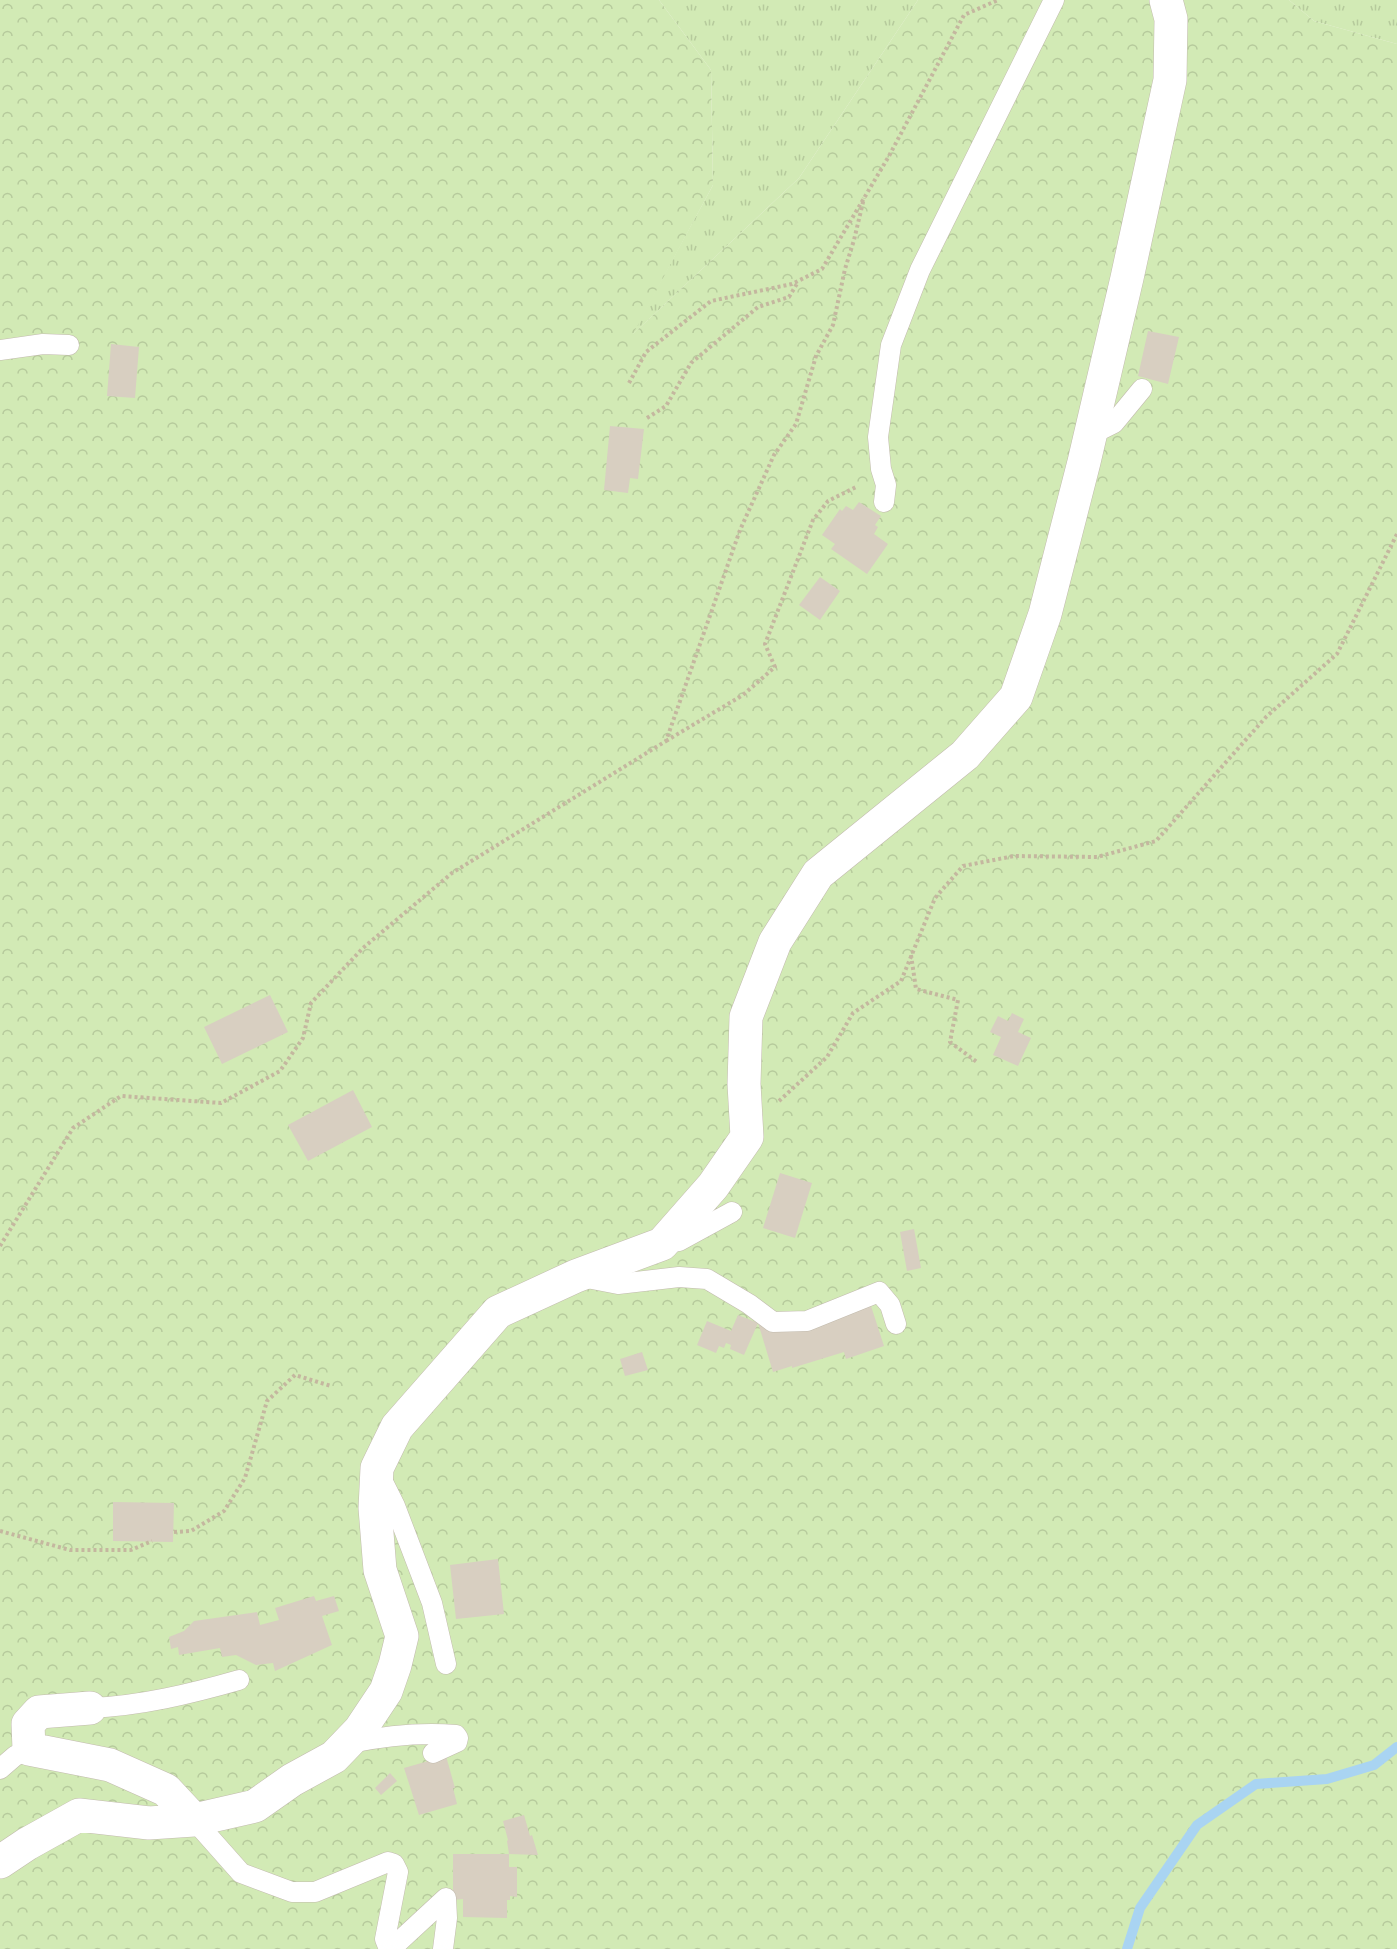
<svg xmlns="http://www.w3.org/2000/svg" width="1397" height="1949" viewBox="0 0 1397 1949" font-family="Helvetica,sans-serif">
<style>
.grass{fill:url(#grass-tufts)}
.forest{fill:url(#forest-crowns)}
.lines{fill:none;stroke-linecap:round;stroke-linejoin:round}
.stream{stroke:#a9d4f2;stroke-width:10}
.building{fill:#d8cfc1}
.lane-casing{stroke:#c2bbae;stroke-width:21}
.street-casing{stroke:#c2bbae;stroke-width:34}
.path{stroke:#c4b79f;stroke-width:4;stroke-dasharray:3 3;stroke-linecap:butt}
.lane{stroke:#fff;stroke-width:20}
.street{stroke:#fff;stroke-width:33}
</style>
<defs>
<pattern id="grass-tufts" width="24" height="20" patternUnits="userSpaceOnUse" patternTransform="scale(1.5)"><rect width="24" height="20" fill="#d2eab5"/><path d="M3 7l-1-3M5 7V3M7 7l1-3M15 17l-1-3M17 17v-4M19 17l1-3" fill="none" stroke="#b6ca9c"/></pattern>
<pattern id="forest-crowns" width="20" height="18" patternUnits="userSpaceOnUse" patternTransform="scale(1.5)"><rect width="20" height="18" fill="#d2eab5"/><path d="M2 6a3 3 0 1 1 6 0M12 15a3 3 0 1 1 6 0" fill="none" stroke="#b6ca9c"/></pattern>
</defs>
<rect width="100%" height="100%" fill="#f6f3ec"/>
<path class="grass" d="M659,0H918L799,178L631,336L713,185L711,70Z
M1289,0H1397V44L1314,21Z"/>
<path class="forest" d="M0,0H659L711,70L713,185L633,334L799,178L918,0H1289L1314,21L1397,44V1949H0Z"/>
<g class="lines">
<path class="stream" d="M1127,1949L1140,1908L1197,1825L1256,1784L1327,1779L1374,1765L1397,1747"/>
</g>
<path class="building" d="M1148,331L1179,337L1168,384L1138,376Z
M111,344L139,347L135,398L107,396Z
M610,426L644,429L638,479L630,478L628,493L604,490Z
M859,502L881,516L875,525L878,527L874,534L888,544L867,574L831,549L835,544L822,535L840,509L842,511L846,506L853,510Z
M820,577L840,591L820,620L799,605Z
M270,995L288,1032L222,1064L204,1027Z
M1012,1013L1024,1019L1018,1032L1031,1038L1018,1066L993,1055L1001,1037L990,1032L998,1016L1008,1021Z
M353,1090L372,1127L308,1161L288,1125Z
M780,1173L812,1183L795,1238L763,1228Z
M914,1229L921,1268L907,1271L900,1232Z
M871,1306L884,1346L846,1359L844,1352L792,1368V1366L773,1372L758,1323L769,1328L789,1332Z
M738,1315L758,1323L744,1355L730,1349L731,1345L726,1343L724,1348L719,1346L716,1353L697,1345L707,1321L731,1331Z
M642,1352L648,1370L625,1376L620,1359Z
M113,1502L174,1503L173,1542L113,1541Z
M498,1559L504,1614L456,1619L450,1565Z
M314,1596L316,1601L334,1596L339,1611L322,1616L332,1645L275,1671L273,1663L256,1665L236,1655L222,1657L220,1648L179,1655L178,1647L171,1649L169,1637L184,1631L194,1621L257,1612L260,1625L279,1620L275,1608Z
M446,1756L455,1788H453L457,1804L419,1815L404,1768Z
M390,1773L397,1781L381,1795L375,1788Z
M524,1815L530,1836L532,1835L538,1855L509,1854L507,1841L508,1840L503,1821Z
M453,1854H509V1867H517V1897L510,1896V1900H507V1918L463,1917V1899L453,1900Z"/>
<g class="lines">
<g class="lane-casing">
<path id="lane" d="M0,350L43,344L69,345
M1090,435L1114,423L1142,389
M884,502L886,485L881,469L878,437L891,345L920,270L1054,0
M670,1242L679,1241L732,1212
M582,1277L618,1284L679,1277L707,1279L749,1304L773,1322L807,1321L879,1292L890,1305L896,1324
M380,1476L395,1506L432,1603L446,1664
M90,1708C140,1706 190,1694 239,1680
M350,1743C384,1736 421,1732 456,1735L458,1738L457,1742L433,1753
M0,1769L15,1756L29,1749
M194,1820L241,1873L292,1892H315L388,1862L394,1864L398,1872L385,1939L387,1944L393,1947L446,1898L447,1918L443,1949"/>
</g>
<g class="street-casing">
<path id="street" d="M90,1708L39,1712L28,1724L29,1749L110,1765L166,1790L194,1820
M0,1862L27,1844L79,1815L149,1823L194,1820L255,1806L292,1780L334,1757L360,1730L386,1691L395,1665L402,1636L380,1570L375,1508L377,1468L397,1427L498,1312L576,1276L662,1244L713,1186L747,1137L744,1084L746,1017L775,942L818,874L965,755L1016,697L1045,614L1084,462L1127,278L1170,80L1171,19L1166,0"/>
</g>
<path class="path" d="M629,383L646,352L711,301L792,284L822,269L889,156L964,15L998,0
M647,418L666,406L691,363L758,307L789,297L798,282
M666,741L743,695L775,667L765,644L813,520L828,501L858,486
M911,955L916,989L958,1000L950,1042L977,1062
M779,1101L827,1057L853,1013L901,981L935,898L963,866L1014,856L1097,857L1156,841L1266,717L1337,654L1397,534
M0,1246L73,1128L121,1096L221,1103L280,1071L303,1038L311,1003L363,948L452,873L666,741L740,530L774,455L796,424L816,356L833,325L845,269L854,240L864,198
M0,1531L70,1550H131L152,1541
M174,1532L191,1531L224,1511L245,1478L267,1401L295,1375L331,1386"/>
<use href="#lane" class="lane"/>
<use href="#street" class="street"/>
</g>
</svg>
